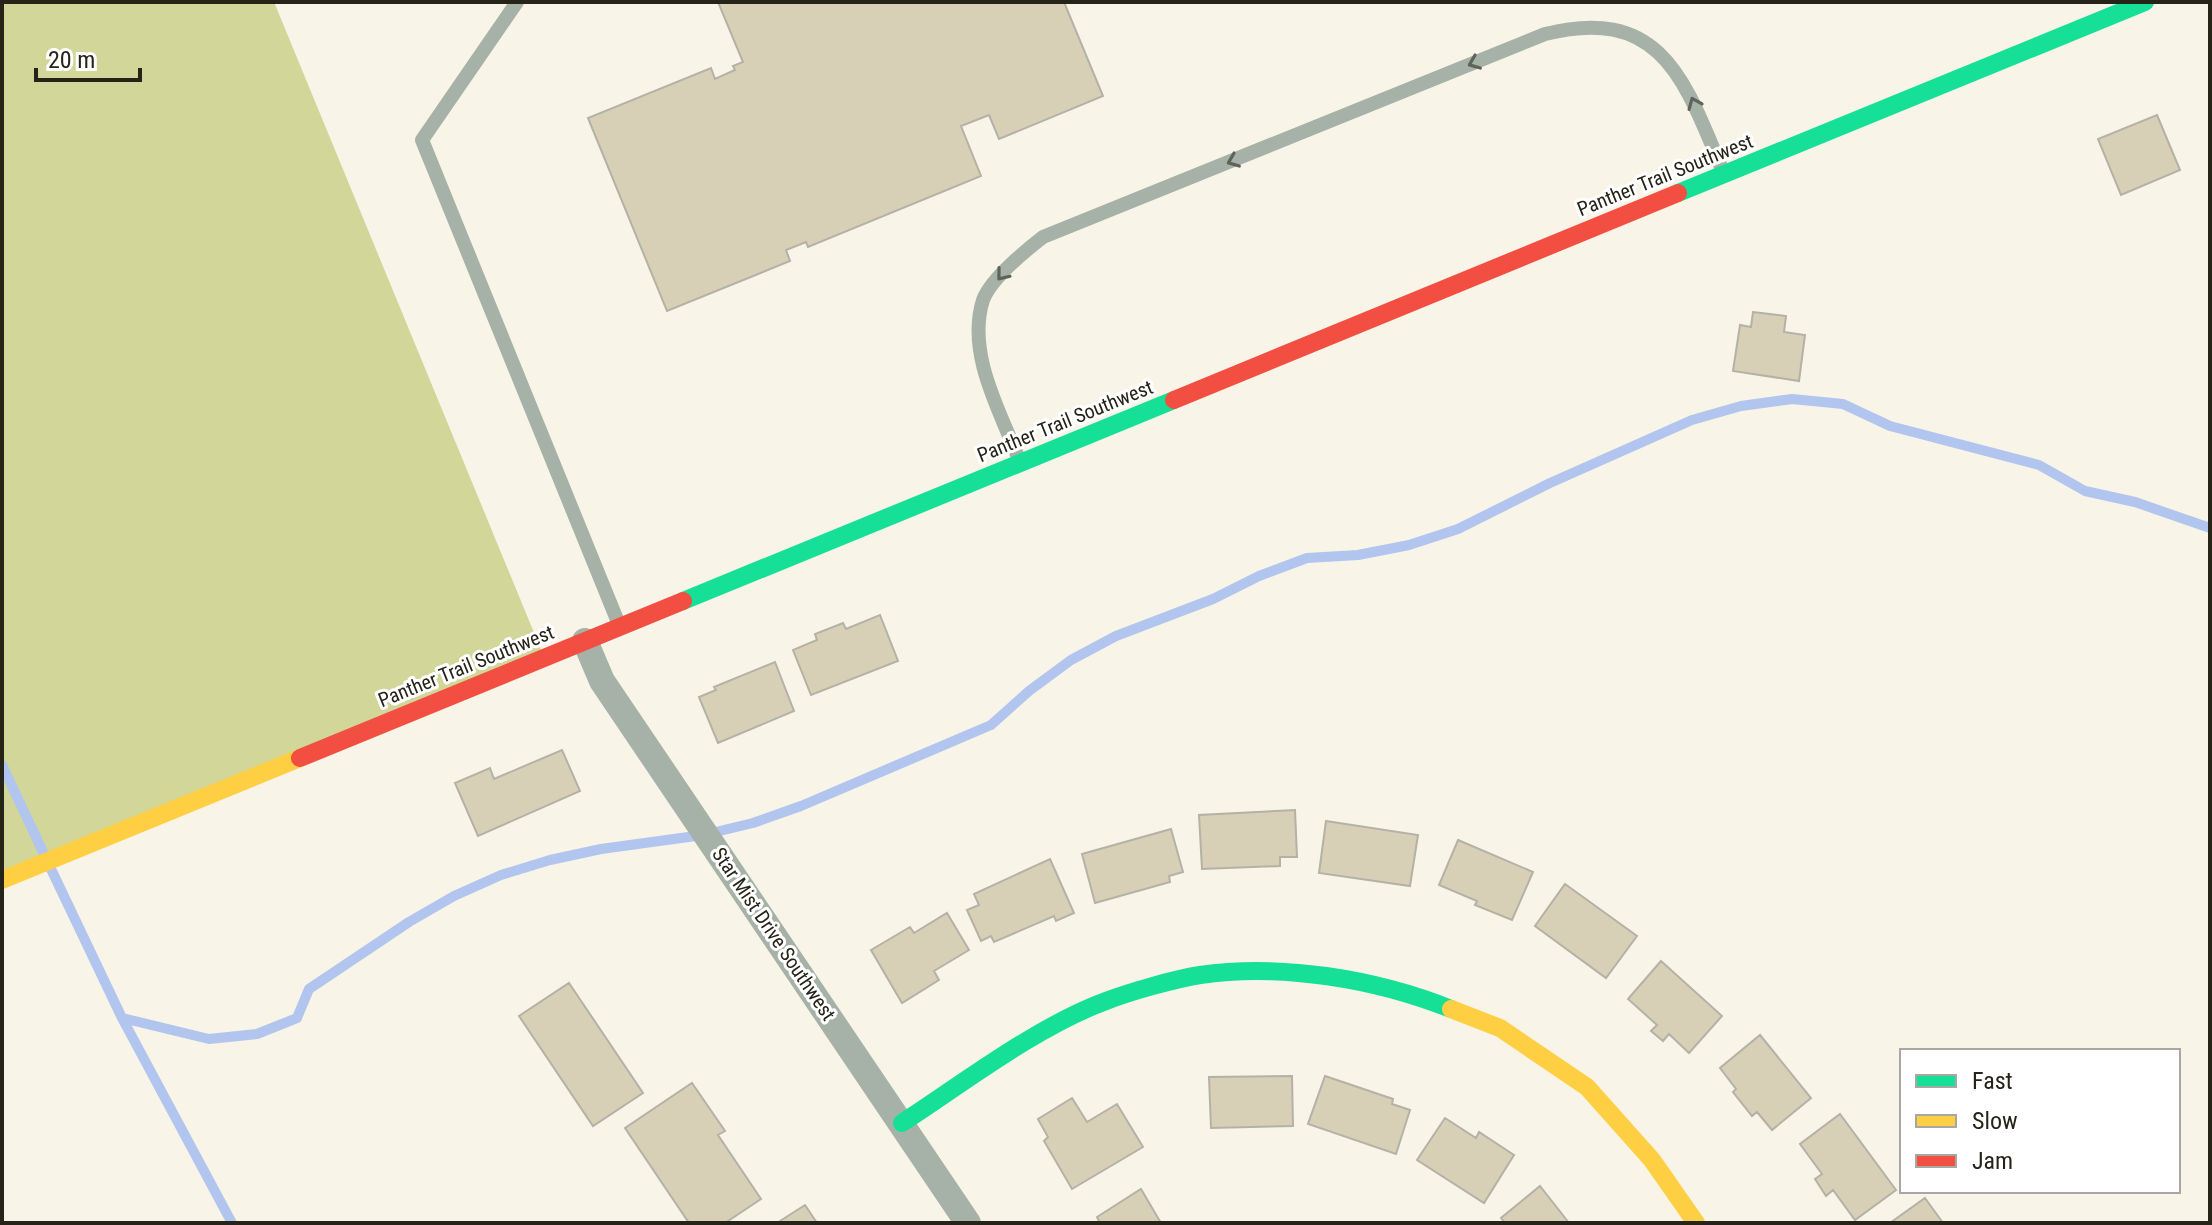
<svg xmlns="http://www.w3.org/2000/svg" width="2212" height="1225" viewBox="0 0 2212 1225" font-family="'Roboto Condensed',sans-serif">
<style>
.forest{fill:#d2d699}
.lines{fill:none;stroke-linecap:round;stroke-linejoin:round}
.stream{stroke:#b1c5ef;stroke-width:10}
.building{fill:#d7d0b7;stroke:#b4b1a7;stroke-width:2}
.lane{stroke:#a6b2a8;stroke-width:14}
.street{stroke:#a6b2a8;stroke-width:26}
.fast{stroke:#16e098;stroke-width:18}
.slow{stroke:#ffcf43;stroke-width:18}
.jam{stroke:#f24e42;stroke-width:18}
.oneway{stroke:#606359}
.labels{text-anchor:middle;stroke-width:6;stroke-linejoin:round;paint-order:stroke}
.street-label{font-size:20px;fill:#262318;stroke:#fff}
</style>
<rect width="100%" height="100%" fill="#f8f4e7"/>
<path class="forest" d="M2,2H274L542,652L2,880Z"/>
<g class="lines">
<path class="stream" d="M2,765L44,854
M51,869L122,1018L232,1223
M122,1018L209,1039L257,1034L297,1018L309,989L409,922L454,896L501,875L550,860L601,849L703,835L753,823L801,806L991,725L1029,691L1071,660L1116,636L1213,599L1259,576L1307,558L1358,555L1409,545L1458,529L1550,483L1692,420L1741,406L1792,399L1843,404L1890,426L2039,465L2085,491L2135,502L2210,528"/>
</g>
<path class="building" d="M718,2H1064L1103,96L999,139L989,115L961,126L981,176L808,247L806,242L786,250L790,261L667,311L588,118L711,68L715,79L735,70L733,66L743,62Z
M2157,115L2180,170L2121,195L2098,139Z
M1753,312L1786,316L1784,332L1805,335L1799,381L1733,371L1740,325L1751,327Z
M880,615L898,661L811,695L793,650L817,640L815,634L843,623L846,629Z
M775,662L794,711L718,743L699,697L716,690L714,687Z
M562,750L580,791L478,836L455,783L490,768L494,779Z
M1295,810L1297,857H1280V866L1202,869L1199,815Z
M1326,821L1418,835L1410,886L1319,873Z
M1171,829L1183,872L1169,876L1170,882L1095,903L1082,854Z
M1458,840L1533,872L1512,920L1475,905L1477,901L1439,885Z
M1050,859L1074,913L1056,921L1054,916L994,942L991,936L981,941L967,910L979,905L974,894Z
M1565,884L1637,936L1606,978L1535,926Z
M947,913L969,950L934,971L939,980L902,1003L871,950L910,927L914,933Z
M1661,961L1722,1016L1689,1053L1669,1034L1663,1041L1651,1031L1657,1025L1628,999Z
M569,983L643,1093L593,1126L519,1016Z
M1760,1035L1811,1098L1772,1130L1757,1112L1752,1116L1733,1092L1736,1089L1720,1068Z
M1292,1076L1293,1126L1211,1128L1209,1077Z
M1325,1076L1393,1099L1392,1104L1410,1110L1396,1154L1308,1124Z
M692,1083L725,1131L718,1135L761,1199L725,1223H689L625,1128Z
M1072,1098L1087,1122L1117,1104L1143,1147L1072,1189L1044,1141L1048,1137L1038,1119Z
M1840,1114L1896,1190L1855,1220L1833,1190L1826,1196L1815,1179L1822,1174L1800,1144Z
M1445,1118L1476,1138L1479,1132L1514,1155L1484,1203L1417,1160Z
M1540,1186L1569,1223H1505L1501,1218Z
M1141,1189L1161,1223H1100L1097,1217Z
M1925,1198L1943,1223H1890Z
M805,1205L817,1223H777Z"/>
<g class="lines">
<path class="lane" d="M517,2L422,140L620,627
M1020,462C1001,413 966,354 983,300C991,279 1025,251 1043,237L1545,34C1664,4 1686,85 1724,174"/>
<path class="street" d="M585,641L602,681L968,1223"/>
<path class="fast" d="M1678,193L2145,2
M683,601L1174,400
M902,1123C965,1082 1036,1027 1106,1001C1129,992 1175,979 1200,975C1281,963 1376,979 1451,1009"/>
<path class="slow" d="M2,880L300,758
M1451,1009L1500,1028L1587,1087L1652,1160L1696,1223"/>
<path class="jam" d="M1174,400L1678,193
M300,758L683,601"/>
</g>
<defs><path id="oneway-chevron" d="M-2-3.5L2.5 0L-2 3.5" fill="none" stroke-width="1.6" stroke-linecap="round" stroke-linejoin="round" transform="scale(2)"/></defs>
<g class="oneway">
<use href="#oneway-chevron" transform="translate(1474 63) rotate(158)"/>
<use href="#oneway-chevron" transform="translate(1694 103) rotate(-113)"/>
<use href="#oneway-chevron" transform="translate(1233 161) rotate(158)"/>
<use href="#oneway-chevron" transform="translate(1002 275) rotate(129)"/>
</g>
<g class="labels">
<g class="street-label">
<text transform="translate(1665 175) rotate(-22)" y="7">Panther Trail Southwest</text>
<text transform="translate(1065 421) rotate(-22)" y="7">Panther Trail Southwest</text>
<text transform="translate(466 666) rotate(-22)" y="7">Panther Trail Southwest</text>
<text transform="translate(774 934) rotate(56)" y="7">Star Mist Drive Southwest</text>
</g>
</g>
<rect width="2212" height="1225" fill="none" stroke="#262318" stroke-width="8"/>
<rect x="1900" y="1049" width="280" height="144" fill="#ffffff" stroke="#a8a7a3" stroke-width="2"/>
<rect x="1916" y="1075" width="40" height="12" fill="#16e098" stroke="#a8a7a3" stroke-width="2"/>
<text x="1972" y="1089" font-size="24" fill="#262318">Fast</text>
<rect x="1916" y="1115" width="40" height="12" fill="#ffcf43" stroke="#a8a7a3" stroke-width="2"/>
<text x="1972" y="1129" font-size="24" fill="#262318">Slow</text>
<rect x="1916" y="1155" width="40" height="12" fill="#f24e42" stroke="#a8a7a3" stroke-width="2"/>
<text x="1972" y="1169" font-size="24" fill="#262318">Jam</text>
<path d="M36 68v12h104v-12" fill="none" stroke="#262318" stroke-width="4"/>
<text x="48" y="68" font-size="24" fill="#262318" stroke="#ffffff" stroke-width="6" paint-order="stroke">20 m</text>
</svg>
